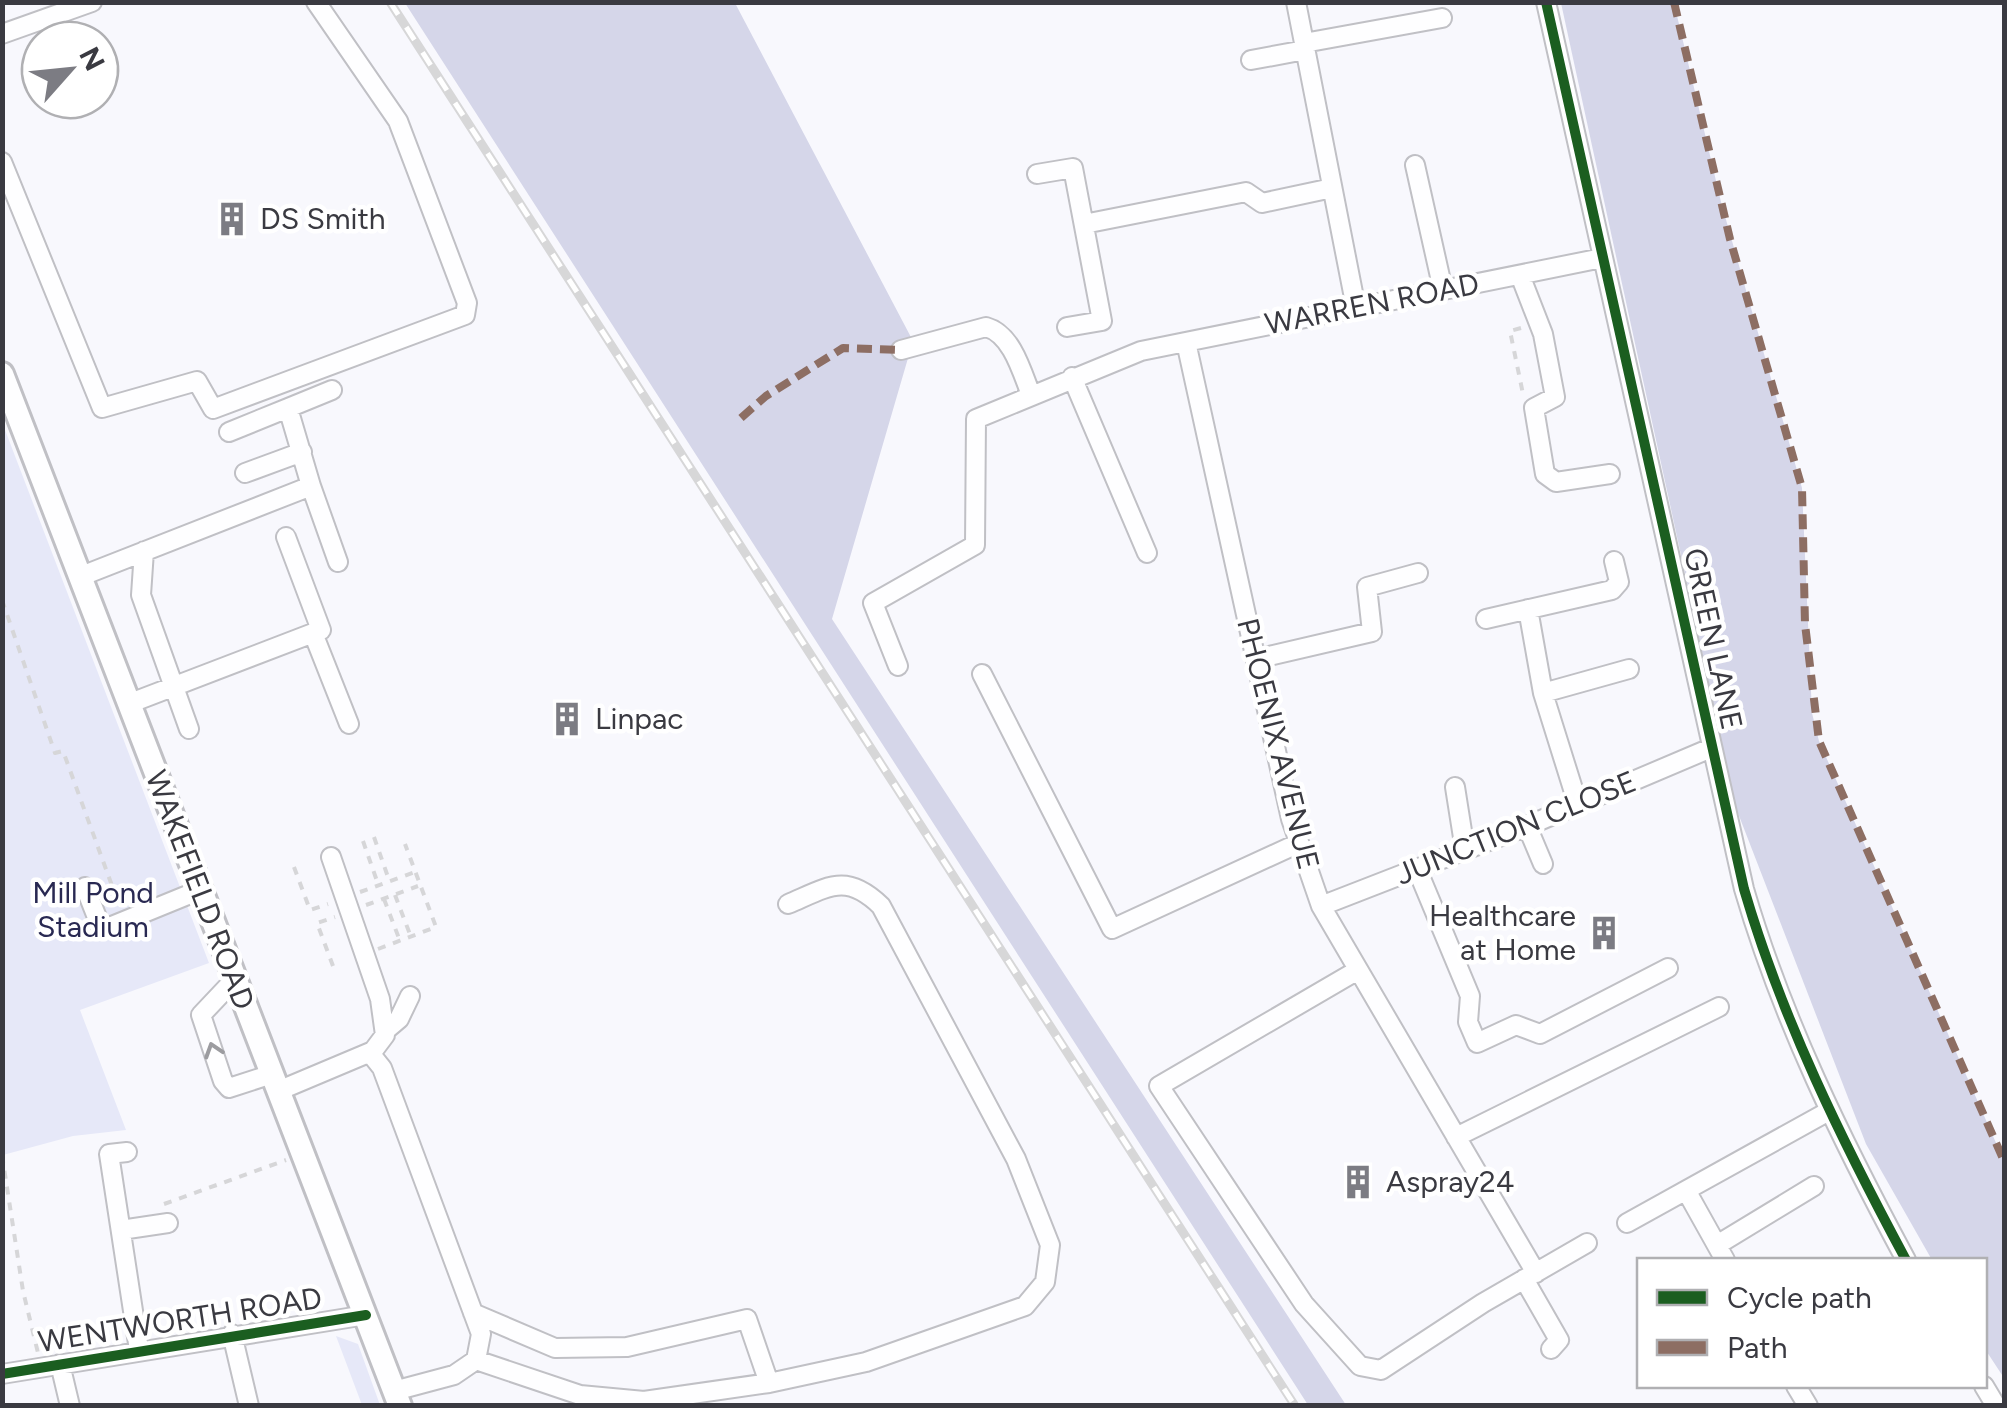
<svg xmlns="http://www.w3.org/2000/svg" width="2007" height="1408" viewBox="0 0 2007 1408" font-family="Figtree,sans-serif">
<style>
.green{fill:#e6e8f8}
.forest{fill:#d5d6e9}
.lines{fill:none;stroke-linecap:round;stroke-linejoin:round}
.minor-casing{stroke:#c0c0c5;stroke-width:22}
.major-casing{stroke:#c0c0c5;stroke-width:28}
.path{stroke:#d6d6d8;stroke-width:4;stroke-dasharray:8 8;stroke-linecap:butt}
.minor{stroke:#fefeff;stroke-width:18}
.major{stroke:#fefeff;stroke-width:22}
.rail-casing{stroke:#d7d7d8;stroke-width:9}
.rail{stroke:#fff;stroke-width:5;stroke-dasharray:15;stroke-linecap:butt}
.quiet{stroke:#8d6e63;stroke-width:8;stroke-dasharray:15 8;stroke-linecap:butt}
.cycleway-casing{stroke:#fff;stroke-width:16}
.cycleway{stroke:#1b5e20;stroke-width:10}
.oneway{stroke:#9c9ca0}
.labels{text-anchor:middle;stroke-width:9;stroke-linejoin:round;paint-order:stroke}
.poi-label{font-size:30px;fill:#3a3a41;stroke:#fff;text-anchor:start}
.street-label{font-size:30px;fill:#3a3a41;stroke:#fff}
.park-label{font-size:30px;fill:#292952;stroke:#fff}
</style>
<rect width="100%" height="100%" fill="#f8f8fd"/>
<path class="green" d="M2,422L209,963L80,1010L126,1130L73,1136L3,1155Z
M336,1336L358,1344L380,1405H362Z"/>
<path class="forest" d="M405,3H735L913,341L832,619L1346,1405H1308Z
M1561,3H1674L1721,202L1802,488L1812,713L1819,741L2004,1161V1378L1985,1349L1984,1260H1932L1866,1144L1736,808Z"/>
<g class="lines">
<g class="minor-casing">
<path id="minor" d="M1296,2L1356,308
M1546,2L1744,889C1782,1019 1842,1141 1906,1260
M2,34L92,2
M1304,43L1442,18
M1251,60L1305,50
M2,162L102,408L197,381L213,409L465,315L467,303L398,121L316,2
M1415,165L1443,290
M1037,174L1073,168L1102,321L1067,327
M1084,224L1246,192L1262,203L1332,188
M1520,275L1543,334L1555,397L1534,408L1545,474L1556,482L1610,474
M1186,342L1291,819L1321,906L1536,1273
M901,350L986,327C1012,334 1022,372 1031,395
M1072,377L1147,553
M229,432L288,408
M245,473L302,452
M311,486L338,562
M144,551L141,595L189,729
M79,577L311,486L288,408L332,390
M1528,609L1543,693L1578,805
M1486,619L1612,590L1619,582L1614,561
M313,633L349,724
M1256,659L1372,632L1367,587L1418,573
M898,666L873,603L975,545L976,419L1141,351L1602,258
M982,674L1112,929L1299,843
M1543,693L1629,669
M128,704L321,630L286,537
M1455,787L1465,850
M1527,826L1543,864
M1417,869L1470,996L1468,1022L1477,1043L1516,1025L1540,1034L1668,968
M85,887L102,930L200,890
M1321,906L1527,826L1711,748
M1358,970L1159,1086L1304,1304L1360,1366L1381,1370L1483,1303L1587,1243
M235,979L201,1015L223,1081L229,1088L272,1074
M386,1030L399,1019L410,996
M370,1053L382,1068L481,1334L476,1360L454,1375L394,1391
M278,1091L373,1051L385,1035L380,999L331,857
M1456,1137L1719,1007
M127,1152L109,1154L139,1350
M1687,1192L1725,1260
M1627,1223L1829,1111
M121,1230L168,1223
M1717,1245L1814,1186
M1524,1279L1559,1340L1551,1349
M473,1313L555,1348L627,1347L747,1319L769,1383L866,1362L1025,1306L1045,1282L1050,1245L1016,1159L881,906C846,872 828,887 788,904
M232,1334L249,1406
M476,1360L580,1395L644,1401L769,1383
M60,1364L70,1406
M2,1374L366,1315
M1796,1386L1808,1406
M1984,1386L1996,1406"/>
</g>
<g class="major-casing">
<path id="major" d="M2,374L400,1406"/>
</g>
<path class="path" d="M1521,328L1510,331L1523,394
M2,600L55,753L63,751L115,894
M374,837L389,880
M363,841L378,884
M294,867L310,910L328,904
M360,892L415,872
M395,895L411,937
M384,899L400,941
M366,905L418,886
M378,949L436,927L405,844
M333,966L317,923L335,917
M2,1155L23,1291L38,1353
M164,1204L286,1160"/>
<use href="#minor" class="minor"/>
<use href="#major" class="major"/>
<g class="rail-casing">
<path id="rail" d="M390,2L1295,1406"/>
</g>
<use href="#rail" class="rail"/>
<path class="quiet" d="M1674,2L1730,239L1802,488L1805,624L1819,741L2004,1161
M741,418L766,396L843,348L901,350"/>
<g class="cycleway-casing">
<path id="cycleway" d="M1546,2L1744,889C1782,1019 1842,1141 1906,1260
M2,1374L366,1315"/>
</g>
<use href="#cycleway" class="cycleway"/>
</g>
<defs><path id="oneway-chevron" d="M-2-3.5L2.5 0L-2 3.5" fill="none" stroke-width="1.6" stroke-linecap="round" stroke-linejoin="round" transform="scale(2.5)"/></defs>
<use class="oneway" href="#oneway-chevron" transform="translate(213 1050) rotate(-108)"/>
<defs>
<g id="building-bare" transform="scale(2.7)"><path d="M-4-6H4V6H1V3H-1V6H-4ZM-2.5-4.3h1.7v1.8h-1.7ZM.8-4.3h1.7v1.8H.8ZM-2.5-1h1.7V.8h-1.7ZM.8-1h1.7V.8H.8Z" fill="#7c7c83" stroke="#fff" stroke-width="2.5" paint-order="stroke"/></g>
</defs>
<g fill-rule="evenodd">
<use href="#building-bare" x="232" y="219"/>
<use href="#building-bare" x="567" y="719"/>
<use href="#building-bare" x="1604" y="933"/>
<use href="#building-bare" x="1358" y="1182"/>
</g>
<g class="labels">
<g class="poi-label">
<text x="260" y="229">DS Smith</text>
<text x="595" y="729">Linpac</text>
<text x="1576" y="926" text-anchor="end">Healthcare<tspan x="1576" dy="34">at Home</tspan></text>
<text x="1386" y="1192">Aspray24</text>
</g>
<g class="street-label">
<text transform="translate(1372 304) rotate(-11)" y="10">WARREN ROAD</text>
<text transform="translate(1713 639) rotate(78)" y="10">GREEN LANE</text>
<text transform="translate(1278 744) rotate(76)" y="10">PHOENIX AVENUE</text>
<text transform="translate(1516 828) rotate(-22)" y="10">JUNCTION CLOSE</text>
<text transform="translate(200 890) rotate(69)" y="10">WAKEFIELD ROAD</text>
<text transform="translate(180 1320) rotate(-9)" y="10">WENTWORTH ROAD</text>
</g>
<g class="park-label">
<text x="93" y="903">Mill Pond<tspan x="93" dy="34">Stadium</tspan></text>
</g>
</g>
<rect width="2007" height="1408" fill="none" stroke="#3a3a41" stroke-width="10"/>
<rect x="1637" y="1258" width="350" height="130" fill="#ffffff" stroke="#b0b0b3" stroke-width="2.5"/>
<rect x="1657" y="1290" width="50" height="15" fill="#1b5e20" stroke="#b0b0b3" stroke-width="2.5"/>
<text x="1727" y="1308" font-size="30" fill="#3a3a41">Cycle path</text>
<rect x="1657" y="1340" width="50" height="15" fill="#8d6e63" stroke="#b0b0b3" stroke-width="2.5"/>
<text x="1727" y="1358" font-size="30" fill="#3a3a41">Path</text>
<g transform="translate(70 70) rotate(63)"><circle r="48" fill="#ffffff" stroke="#b0b0b3" stroke-width="2.5"/>
<path d="M0-8L18 38L0 25L-18 38Z" fill="#7c7c83"/>
<text y="-15" font-size="28" font-weight="bold" text-anchor="middle" fill="#3a3a41">N</text>
</g>
</svg>
